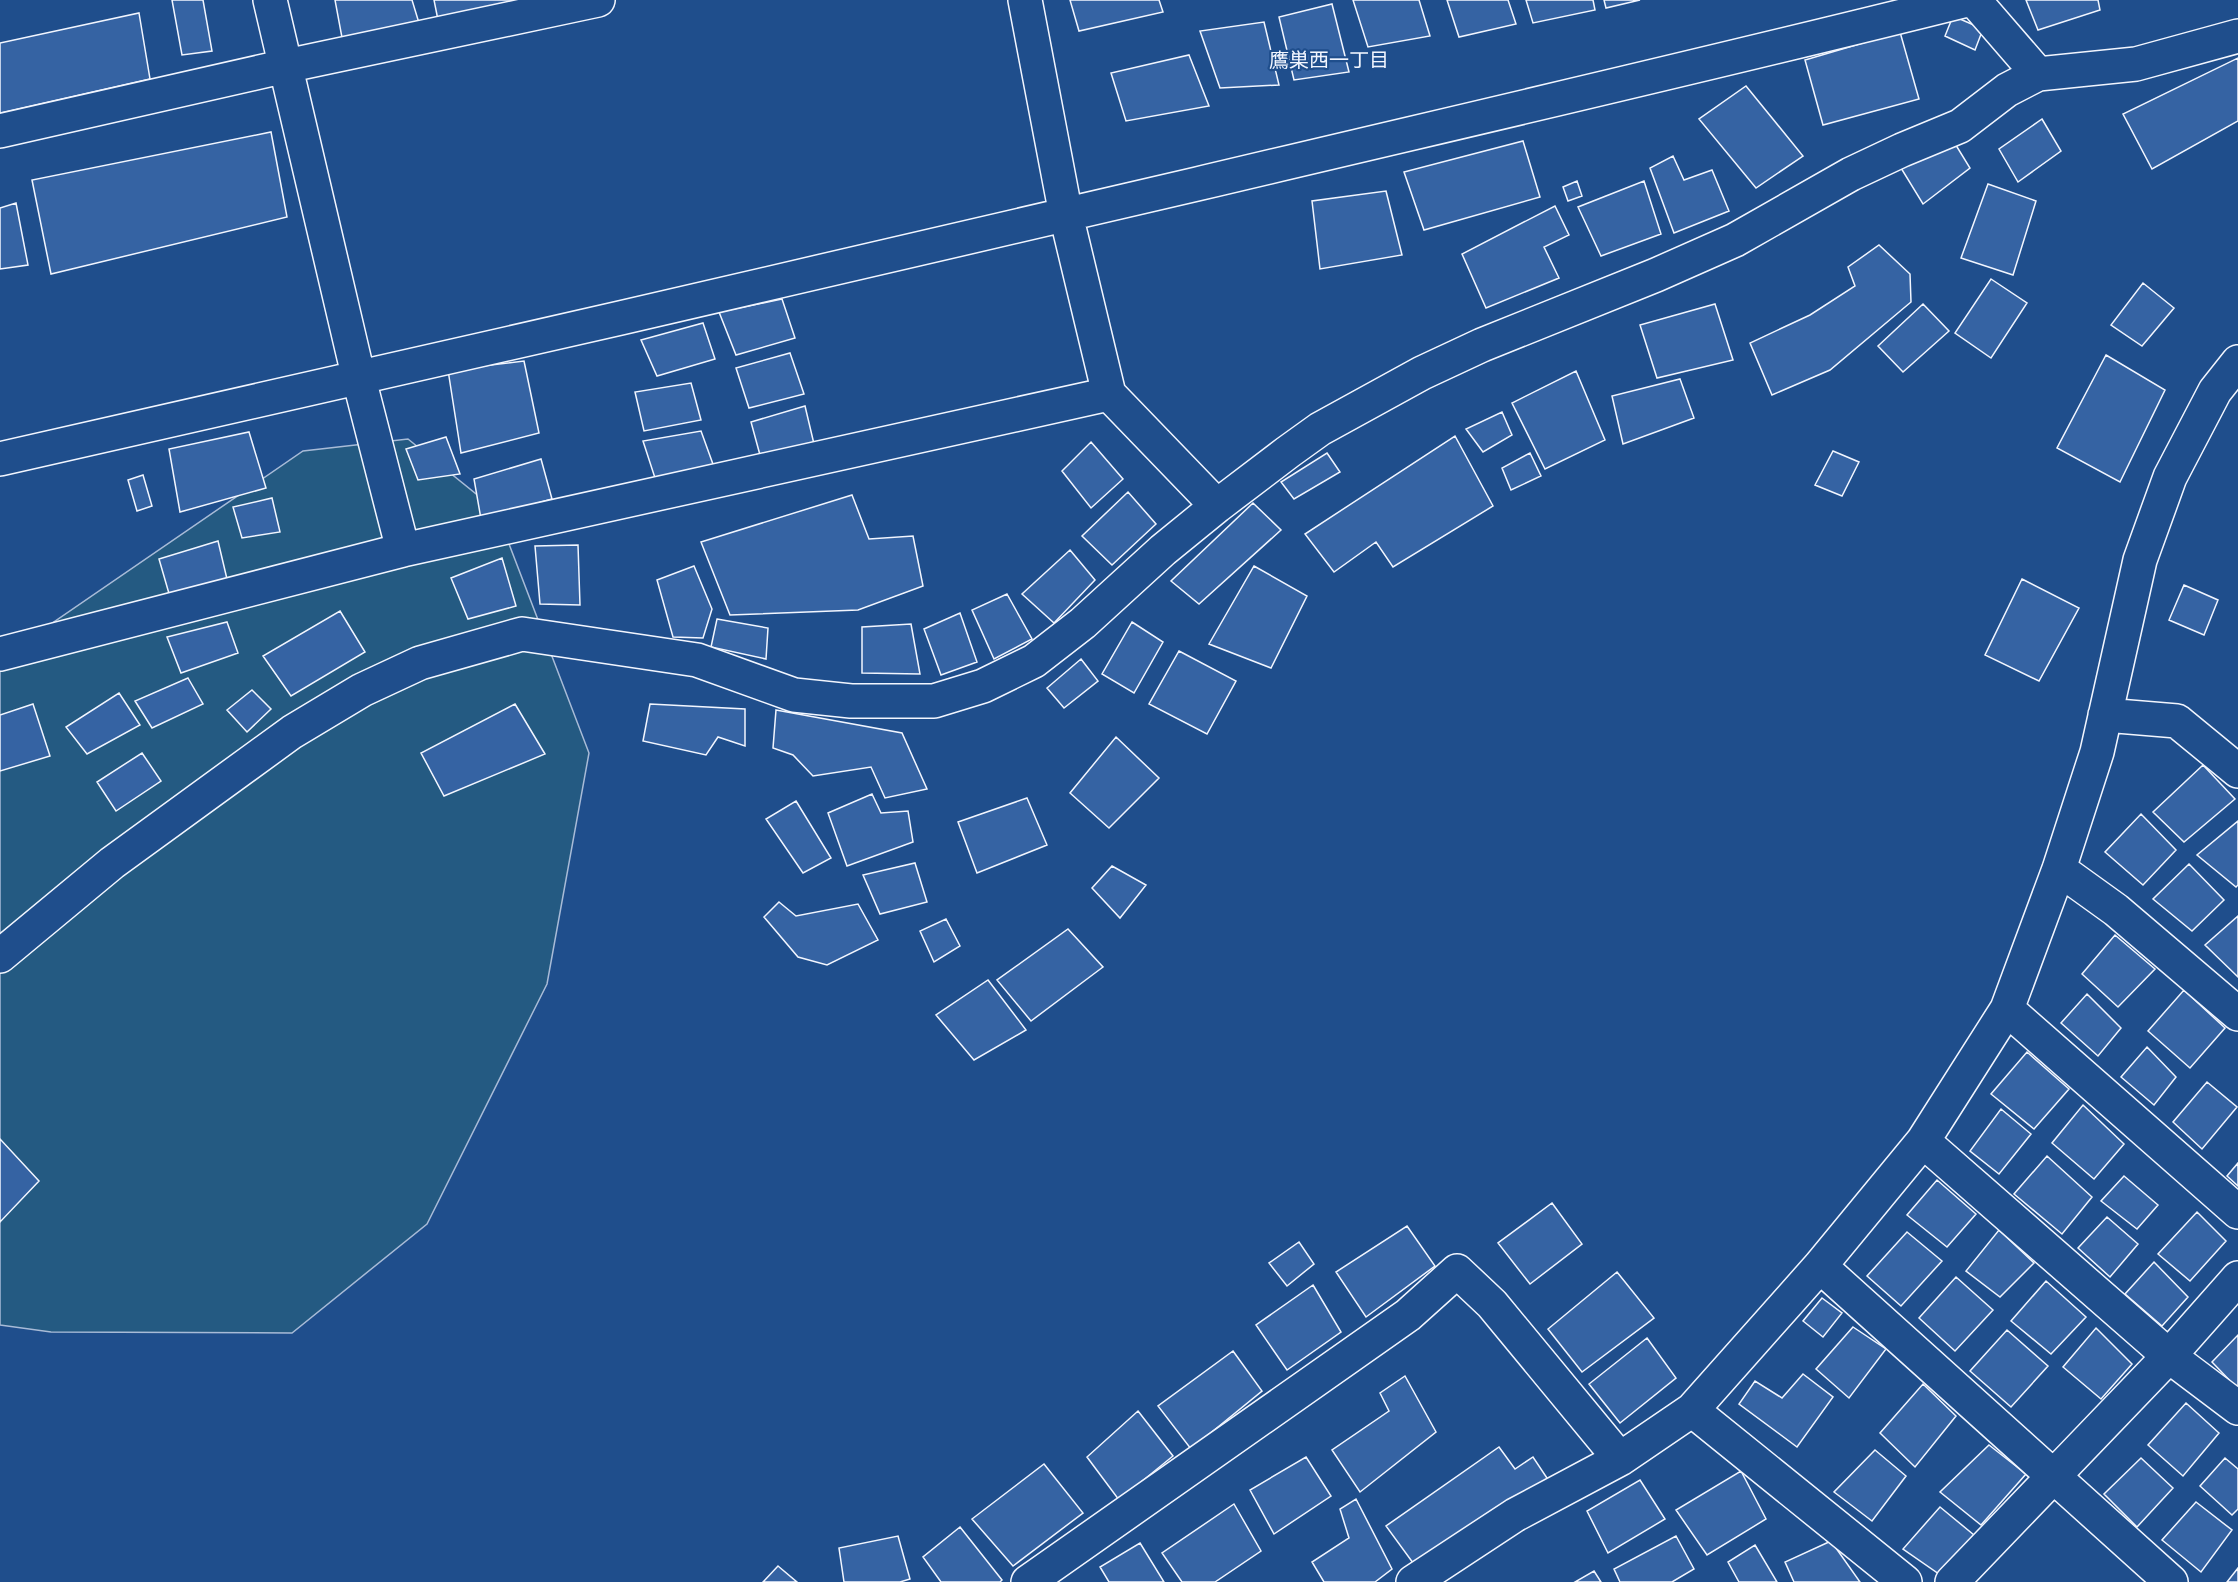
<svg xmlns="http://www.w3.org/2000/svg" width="2238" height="1582" viewBox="0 0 2238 1582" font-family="'DejaVu Sans','Noto Sans JP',sans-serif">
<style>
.green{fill:#245a82;stroke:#a8bbd7;stroke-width:1.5}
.building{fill:#3563a3;stroke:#f2f6ff;stroke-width:1.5}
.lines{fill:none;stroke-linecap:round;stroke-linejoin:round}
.minor-casing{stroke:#f2f6ff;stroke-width:36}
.minor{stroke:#1f4e8c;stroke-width:33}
.labels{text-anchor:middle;stroke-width:4.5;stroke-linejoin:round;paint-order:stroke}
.neighbourhood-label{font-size:20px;fill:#f2f6ff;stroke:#1f4e8c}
</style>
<rect width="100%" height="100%" fill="#1f4e8c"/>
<path class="green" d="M408,439L496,510L589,753L547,984L427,1224L292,1333L51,1332L0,1325V659L303,451Z"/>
<path class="building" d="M172,0H203L212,51L182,55Z
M335,0H412L419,23L343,43Z
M434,0H524L438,20Z
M1070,0H1159L1163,12L1079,31Z
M1353,0H1419L1430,36L1368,47Z
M1447,0H1508L1516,24L1459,37Z
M1526,0H1593L1595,10L1533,23Z
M1604,0H1640L1606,8Z
M2026,0H2098L2100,10L2038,30Z
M1332,4L1349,72L1294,80L1279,17Z
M139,13L150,79L0,113V43Z
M1953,16L1983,29L1975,50L1945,36Z
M1264,22L1279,85L1220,88L1200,31Z
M1900,32L1919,99L1823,125L1805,60Z
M1189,55L1209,106L1126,121L1111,73Z
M2238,58V121L2152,169L2123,114Z
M1746,86L1803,156L1756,188L1699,119Z
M2042,119L2061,151L2018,182L1999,149Z
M271,132L287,217L51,274L32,180Z
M1523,141L1540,197L1424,230L1404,172Z
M1954,142L1970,168L1923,204L1901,168Z
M1673,156L1684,180L1712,170L1729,211L1674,233L1650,168Z
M1577,181L1582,196L1568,201L1563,187Z
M1644,181L1661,234L1601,256L1578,207Z
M1988,184L2036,201L2013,275L1961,258Z
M1386,191L1402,255L1320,269L1312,201Z
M16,203L28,265L0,269V208Z
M1555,206L1569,235L1544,247L1559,278L1486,308L1462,254Z
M1879,245L1910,274L1911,302L1830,370L1772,395L1750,343L1810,315L1855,286L1848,267Z
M1991,279L2027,303L1991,358L1955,333Z
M2143,283L2174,308L2142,346L2111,325Z
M782,299L795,338L736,355L719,312Z
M1715,304L1733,360L1657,378L1640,325Z
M1923,304L1949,331L1903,372L1878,346Z
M703,323L715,359L657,376L641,340Z
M790,353L804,394L749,408L736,368Z
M2106,355L2165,390L2120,482L2057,448Z
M524,361L539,433L461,453L448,370Z
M1576,371L1605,440L1545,469L1512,403Z
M1680,379L1694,418L1623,444L1612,396Z
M691,383L701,420L644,431L635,392Z
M805,406L814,444L760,455L751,422Z
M1502,412L1512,435L1483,452L1466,429Z
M701,431L714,467L655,478L643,441Z
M249,432L266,488L180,512L169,449Z
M1455,436L1493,506L1393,567L1376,542L1334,572L1305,534Z
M446,437L460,474L418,480L406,449Z
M1091,442L1123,479L1091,508L1062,471Z
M1833,451L1859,462L1842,496L1815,485Z
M1327,453L1340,472L1294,499L1281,482Z
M1530,453L1541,476L1511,490L1502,468Z
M541,459L552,499L481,519L474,479Z
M143,475L152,506L137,511L128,480Z
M1128,492L1156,524L1112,565L1082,536Z
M852,495L869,539L913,536L923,586L858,610L730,615L701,542Z
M272,498L280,532L242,538L233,507Z
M1253,503L1281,530L1199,604L1171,581Z
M218,541L227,579L170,597L159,559Z
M578,545L580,605L540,604L535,546Z
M1070,550L1095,580L1054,623L1022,594Z
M502,558L516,606L468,619L451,578Z
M694,566L712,609L703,638L673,637L657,580Z
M1254,566L1307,596L1271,668L1209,644Z
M2022,579L2079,608L2039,681L1985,655Z
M2184,585L2218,600L2204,635L2169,620Z
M1007,594L1032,639L994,659L972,610Z
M340,611L365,652L291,696L263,656Z
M960,613L977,662L941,675L924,629Z
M717,619L768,628L766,659L711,647Z
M227,622L238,653L181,673L167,637Z
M1132,622L1163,642L1134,693L1102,674Z
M911,624L920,674L862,673V627Z
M1179,651L1236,681L1207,734L1149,704Z
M1081,659L1098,681L1064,708L1047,688Z
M188,678L203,704L152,728L135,701Z
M252,690L271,709L247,732L227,710Z
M119,693L140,725L87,754L66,727Z
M33,704L50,756L0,771V715Z
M515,704L545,754L444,796L421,753Z
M650,704L745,709V746L718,737L706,755L643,741Z
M776,710L902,733L927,789L885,798L871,767L813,776L793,755L773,748Z
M1116,737L1159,778L1109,828L1070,793Z
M142,753L161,781L116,811L97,782Z
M2203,765L2235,799L2184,842L2153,812Z
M872,794L881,813L908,811L913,842L847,866L828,813Z
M1027,798L1047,845L977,873L958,822Z
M796,801L831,858L803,873L766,819Z
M2141,814L2176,850L2143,885L2105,852Z
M2238,821V885L2236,887L2197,855Z
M915,863L927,902L880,914L863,875Z
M2189,864L2224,900L2192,931L2153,899Z
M1112,866L1146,885L1120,918L1092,888Z
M779,902L796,916L858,904L878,940L827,965L798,957L764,917Z
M2238,916V977L2205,945Z
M946,919L960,946L934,962L920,931Z
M1068,929L1103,967L1031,1021L997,980Z
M2115,935L2155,969L2118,1007L2082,974Z
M988,980L1026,1030L974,1060L936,1015Z
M2184,990L2225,1028L2190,1068L2148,1031Z
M2087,994L2121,1028L2098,1056L2061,1023Z
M2147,1047L2176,1077L2154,1105L2121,1077Z
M2027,1052L2069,1089L2034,1129L1991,1094Z
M2207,1082L2237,1107L2202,1149L2173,1122Z
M2083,1105L2124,1144L2094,1179L2052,1143Z
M2001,1109L2031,1134L1999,1174L1970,1151Z
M0,1139L39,1181L0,1222Z
M2047,1156L2092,1197L2062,1234L2014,1194Z
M2238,1163V1186L2227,1176Z
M2124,1176L2158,1205L2137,1229L2101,1201Z
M1937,1180L1976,1214L1947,1247L1907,1215Z
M1552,1203L1582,1244L1530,1284L1498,1243Z
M2197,1212L2226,1241L2190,1281L2158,1254Z
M2107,1217L2138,1244L2110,1277L2078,1248Z
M1407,1226L1435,1266L1366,1317L1336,1272Z
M1999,1230L2034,1263L2000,1297L1966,1271Z
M1907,1232L1942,1261L1901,1306L1867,1276Z
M1299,1242L1314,1264L1287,1286L1269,1263Z
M2154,1262L2188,1297L2162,1326L2125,1294Z
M1617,1272L1654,1318L1582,1372L1548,1329Z
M1956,1277L1993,1310L1955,1351L1919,1318Z
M2046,1281L2086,1317L2051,1354L2011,1321Z
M1313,1285L1341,1332L1287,1370L1256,1325Z
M1822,1298L1842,1313L1823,1337L1803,1321Z
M1853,1327L1886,1349L1849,1398L1816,1369Z
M2096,1328L2132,1364L2101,1399L2063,1367Z
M2007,1330L2048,1366L2011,1407L1970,1371Z
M2238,1335V1389L2212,1362Z
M1647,1338L1676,1378L1620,1423L1589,1384Z
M1233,1351L1262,1391L1191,1449L1158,1406Z
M1803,1374L1833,1397L1797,1447L1739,1404L1755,1381L1782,1398Z
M1405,1376L1436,1432L1360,1492L1332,1450L1389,1411L1380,1393Z
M1923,1384L1956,1416L1915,1467L1880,1433Z
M2186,1403L2219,1433L2183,1476L2148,1445Z
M1138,1411L1173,1456L1119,1500L1087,1457Z
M1989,1445L2026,1474L1981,1525L1940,1492Z
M1499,1447L1515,1469L1533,1457L1549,1481L1416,1567L1386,1526Z
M1875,1450L1906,1476L1872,1521L1834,1492Z
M1306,1457L1331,1496L1274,1534L1250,1490Z
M2141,1458L2173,1488L2137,1527L2104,1494Z
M2225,1458L2238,1469V1509L2232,1515L2200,1486Z
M1044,1464L1083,1513L1013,1566L972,1519Z
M1741,1471L1766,1519L1707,1555L1676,1510Z
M1640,1480L1665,1519L1608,1553L1587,1511Z
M1356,1499L1392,1569L1375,1582H1324L1312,1562L1349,1538L1340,1509Z
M2196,1502L2232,1530L2201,1572L2162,1540Z
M1234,1504L1261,1551L1215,1582H1182L1162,1553Z
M1940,1507L1974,1535L1939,1574L1903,1549Z
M960,1527L1002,1580L1000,1582H941L923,1557Z
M898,1536L910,1579L900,1582H844L839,1548Z
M1676,1536L1694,1569L1672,1582H1620L1614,1569Z
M1831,1541L1860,1582H1794L1785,1562Z
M1140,1543L1164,1582H1109L1100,1567Z
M1755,1545L1777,1582H1739L1728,1562Z
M778,1566L797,1582H763Z
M2238,1568V1582H2227Z
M1594,1571L1601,1582H1575Z"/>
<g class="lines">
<g class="minor-casing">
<path id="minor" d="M270,0L359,379L403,550
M1025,0L1066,215L1109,394L1217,506
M1974,0L2038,74
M0,131L286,66L598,0
M0,459C400,370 798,277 1197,184C1454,123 1711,64 1967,0
M0,654L403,550L1109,394
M2105,715L2177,721L2238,771
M2059,869L2116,910L2238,1014
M0,956L112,863L292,732L362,690L420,663L522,634L697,660L794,695L851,701H934L983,686L1034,661L1083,623L1163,550L1217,506L1288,452L1320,429L1422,373L1482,345L1656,275L1735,240L1851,174L1902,150L1960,126L2007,90L2038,74L2136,64L2238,36
M2007,1009L2238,1212
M1923,1141L2169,1356L2238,1408
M1820,1266L2171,1582
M1692,1410L1905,1582
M1028,1582L1408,1315L1457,1271L1492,1304L1620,1459
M1413,1582L1515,1515L1620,1459L1692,1410L1820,1266L1923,1141L2007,1009L2059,869L2097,752L2140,560L2170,477L2215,391L2238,362
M1952,1582L2169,1356L2238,1278"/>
</g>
<use href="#minor" class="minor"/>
</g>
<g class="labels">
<g class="neighbourhood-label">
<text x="1329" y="67">鷹巣西一丁目</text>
</g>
</g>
</svg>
